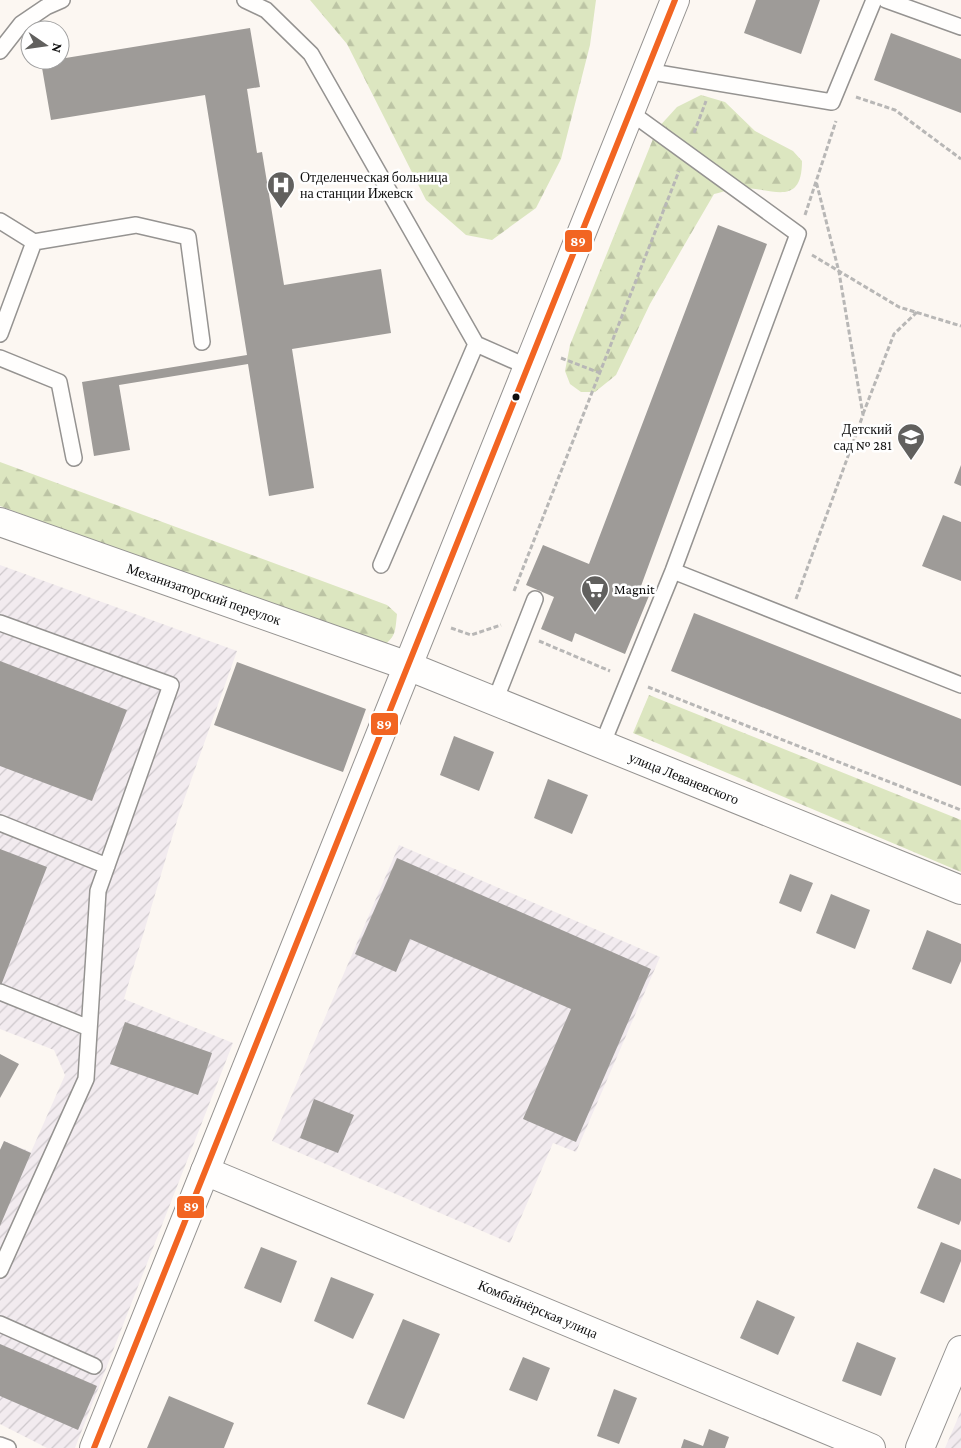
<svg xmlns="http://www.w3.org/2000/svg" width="961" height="1448" viewBox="0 0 961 1448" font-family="'Crimson Pro',serif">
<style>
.industrial{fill:url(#industrial-furrows)}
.forest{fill:url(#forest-firs)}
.building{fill:#9e9b98}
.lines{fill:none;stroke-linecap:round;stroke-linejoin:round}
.service-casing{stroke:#959391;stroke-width:18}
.minor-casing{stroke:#959391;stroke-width:30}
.tertiary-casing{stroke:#959391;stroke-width:30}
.path{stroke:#b8b7b6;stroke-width:3;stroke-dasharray:5 2.5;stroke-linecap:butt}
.service{stroke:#fffefd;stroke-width:15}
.minor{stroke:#fffefd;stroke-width:28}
.tertiary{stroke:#fffefd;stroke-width:28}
.bus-1-casing{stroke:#fff;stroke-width:10}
.bus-1{stroke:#f26522;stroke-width:6}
.bus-dot{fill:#0e0e0e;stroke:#fff;stroke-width:2}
.labels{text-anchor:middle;stroke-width:5;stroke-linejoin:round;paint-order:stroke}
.poi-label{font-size:14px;fill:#0e0e0e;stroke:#fff;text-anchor:start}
.street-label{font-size:14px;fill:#0e0e0e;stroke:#fff}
.line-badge{stroke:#fff;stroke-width:2}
.badge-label{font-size:14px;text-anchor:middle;font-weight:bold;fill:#fff}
</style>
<defs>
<pattern id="industrial-furrows" width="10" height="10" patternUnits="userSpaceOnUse" patternTransform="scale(1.25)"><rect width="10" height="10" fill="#f2ebef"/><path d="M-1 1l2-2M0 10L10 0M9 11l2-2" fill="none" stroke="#cec8cc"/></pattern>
<pattern id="forest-firs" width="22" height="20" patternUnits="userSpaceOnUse" patternTransform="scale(1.25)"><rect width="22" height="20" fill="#dce6c0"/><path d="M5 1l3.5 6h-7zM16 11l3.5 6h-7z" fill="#bcc4a4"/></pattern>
</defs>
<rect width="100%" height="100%" fill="#fcf7f2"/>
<path class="industrial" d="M0,565L237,651L179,814L124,999L233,1043L75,1448H47L0,1424V1150L4,1141L31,1152L65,1075L54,1050L0,1029Z
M399,845L660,957L576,1152L553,1143L510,1243L272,1141Z
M961,1411V1448H945Z"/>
<path class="forest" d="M310,0H596L590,45L561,159L536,208L492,240L466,235L426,200L347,44Z
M701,95L725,102L755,131L793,151L802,161C802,209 770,187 741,188C733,188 723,192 714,194L650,304L616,375L595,392H581L570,384L565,371L570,345L657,129L677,107Z
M0,462L387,605L397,614C395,633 396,637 380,648L0,506Z
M649,695L961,820V872L633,733Z"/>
<path class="building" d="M756,0H820L801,54L744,33Z
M250,28L260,87L247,89L257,153L262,152L284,285L381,269L391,333L292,349L314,488L269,496L248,364L119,385L130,450L94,456L82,382L247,355L205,95L51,120L41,62Z
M891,33L961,59V113L874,80Z
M718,225L767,244L641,586L651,591L625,654L575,633L572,642L541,629L554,597L526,585L543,545L589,564Z
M961,465V486L954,483Z
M943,515L961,522V581L922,566Z
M694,613L961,719V786L671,671Z
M0,661L127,710L92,801L0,766Z
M237,662L366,709L343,772L214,725Z
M454,736L494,752L479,791L440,775Z
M548,779L588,795L572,834L534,818Z
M0,849L47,867L0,988Z
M397,858L651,969L576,1142L523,1119L571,1009L410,939L396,972L355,954Z
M790,874L813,883L801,912L779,903Z
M831,894L870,910L855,949L816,933Z
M927,930L961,944V961L951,984L912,969Z
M125,1022L212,1053L198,1095L110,1064Z
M0,1054L19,1064L0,1098Z
M314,1099L354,1115L338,1153L300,1138Z
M4,1141L31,1153L0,1226V1150Z
M934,1168L961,1179V1220L959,1225L917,1208Z
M941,1242L961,1250V1261L944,1303L920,1293Z
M261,1247L297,1261L281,1303L244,1288Z
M331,1277L374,1294L353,1339L314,1321Z
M757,1300L795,1317L778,1355L740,1338Z
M403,1319L440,1334L404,1419L367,1404Z
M857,1342L896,1358L881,1396L842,1381Z
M0,1344L97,1386L78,1430L0,1396Z
M523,1357L550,1368L537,1401L509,1390Z
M614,1389L637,1398L619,1444L597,1436Z
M169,1396L234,1423L224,1448H147Z
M709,1429L729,1437L725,1448H681L684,1439L703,1446Z"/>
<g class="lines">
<g class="service-casing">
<path id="service" d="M245,0L266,10L311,54L476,344L528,367
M886,0L961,27
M0,51L21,24L46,7L62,0
M646,71L832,102L874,0
M0,221L34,242L0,334
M34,242L136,225L188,237L202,342
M0,358L59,382L74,458
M381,565L476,344
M673,571L961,685
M0,623L171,685L98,891L86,1079L0,1270
M495,701L535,599
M602,745L673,571L798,234L630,112
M0,823L107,866
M0,992L89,1028
M0,1324L94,1366
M0,1445L8,1448"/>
</g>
<g class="minor-casing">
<path id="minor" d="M0,522L408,666L961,890
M205,1171L871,1448
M920,1448L961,1350"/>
</g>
<g class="tertiary-casing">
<path id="tertiary" d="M94,1448L675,0"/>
</g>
<path class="path" d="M856,97L895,110L961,159
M694,133L706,101
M805,215L836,121
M812,255L899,307L961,326
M561,358L600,373
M863,414L894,334L917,312
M514,591L679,171
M796,599L863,415L839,272L816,181
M451,628L471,635L501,625
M539,641L610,671
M648,687L961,810"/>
<use href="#service" class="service"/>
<use href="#minor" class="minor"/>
<use href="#tertiary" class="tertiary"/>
<g class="bus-1-casing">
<path id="bus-1" d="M94,1448L675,0"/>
</g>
<use href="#bus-1" class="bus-1"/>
</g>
<defs>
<g id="hospital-pin" transform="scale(1.4375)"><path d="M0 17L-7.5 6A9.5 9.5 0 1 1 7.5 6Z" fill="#61605e" stroke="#fff"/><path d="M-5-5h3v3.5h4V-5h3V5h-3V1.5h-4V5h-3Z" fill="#fff"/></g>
<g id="school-pin" transform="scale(1.4375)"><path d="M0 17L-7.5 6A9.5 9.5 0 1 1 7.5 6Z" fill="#61605e" stroke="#fff"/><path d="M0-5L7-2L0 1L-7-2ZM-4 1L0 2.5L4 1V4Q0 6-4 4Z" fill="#fff"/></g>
<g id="supermarket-pin" transform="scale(1.4375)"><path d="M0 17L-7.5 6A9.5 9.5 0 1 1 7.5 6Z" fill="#61605e" stroke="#fff"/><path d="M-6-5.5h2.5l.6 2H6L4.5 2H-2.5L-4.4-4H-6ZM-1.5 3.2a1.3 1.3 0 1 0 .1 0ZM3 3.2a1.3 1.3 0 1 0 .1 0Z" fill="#fff"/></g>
</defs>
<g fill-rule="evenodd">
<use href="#hospital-pin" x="281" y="185"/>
<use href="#school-pin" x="911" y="437"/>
<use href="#supermarket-pin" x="595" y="589"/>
</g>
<circle class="bus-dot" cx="516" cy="397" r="4.5"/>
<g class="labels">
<g class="poi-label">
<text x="300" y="182">Отделенческая больница<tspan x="300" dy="16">на станции Ижевск</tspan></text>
<text x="892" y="434" text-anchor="end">Детский<tspan x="892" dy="16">сад № 281</tspan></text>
<text x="614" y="594">Magnit</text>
</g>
<g class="street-label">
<text transform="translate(204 594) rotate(19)" y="5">Механизаторский переулок</text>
<text transform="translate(684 778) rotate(22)" y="5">улица Леваневского</text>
<text transform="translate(538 1309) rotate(23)" y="5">Комбайнёрская улица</text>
</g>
</g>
<g class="line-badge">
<rect x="564" y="229" width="29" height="24" rx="5" fill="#f26522"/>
<rect x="370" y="712" width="29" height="24" rx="5" fill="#f26522"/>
<rect x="176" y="1195" width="29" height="24" rx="5" fill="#f26522"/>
</g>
<g class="badge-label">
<text x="578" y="246">89</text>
<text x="384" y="729">89</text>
<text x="191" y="1211">89</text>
</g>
<g transform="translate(45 45) rotate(103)"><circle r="24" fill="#ffffff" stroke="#9f9f9f"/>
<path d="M0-4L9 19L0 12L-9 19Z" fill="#61605e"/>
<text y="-8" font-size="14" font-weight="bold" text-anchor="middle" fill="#0e0e0e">N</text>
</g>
</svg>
